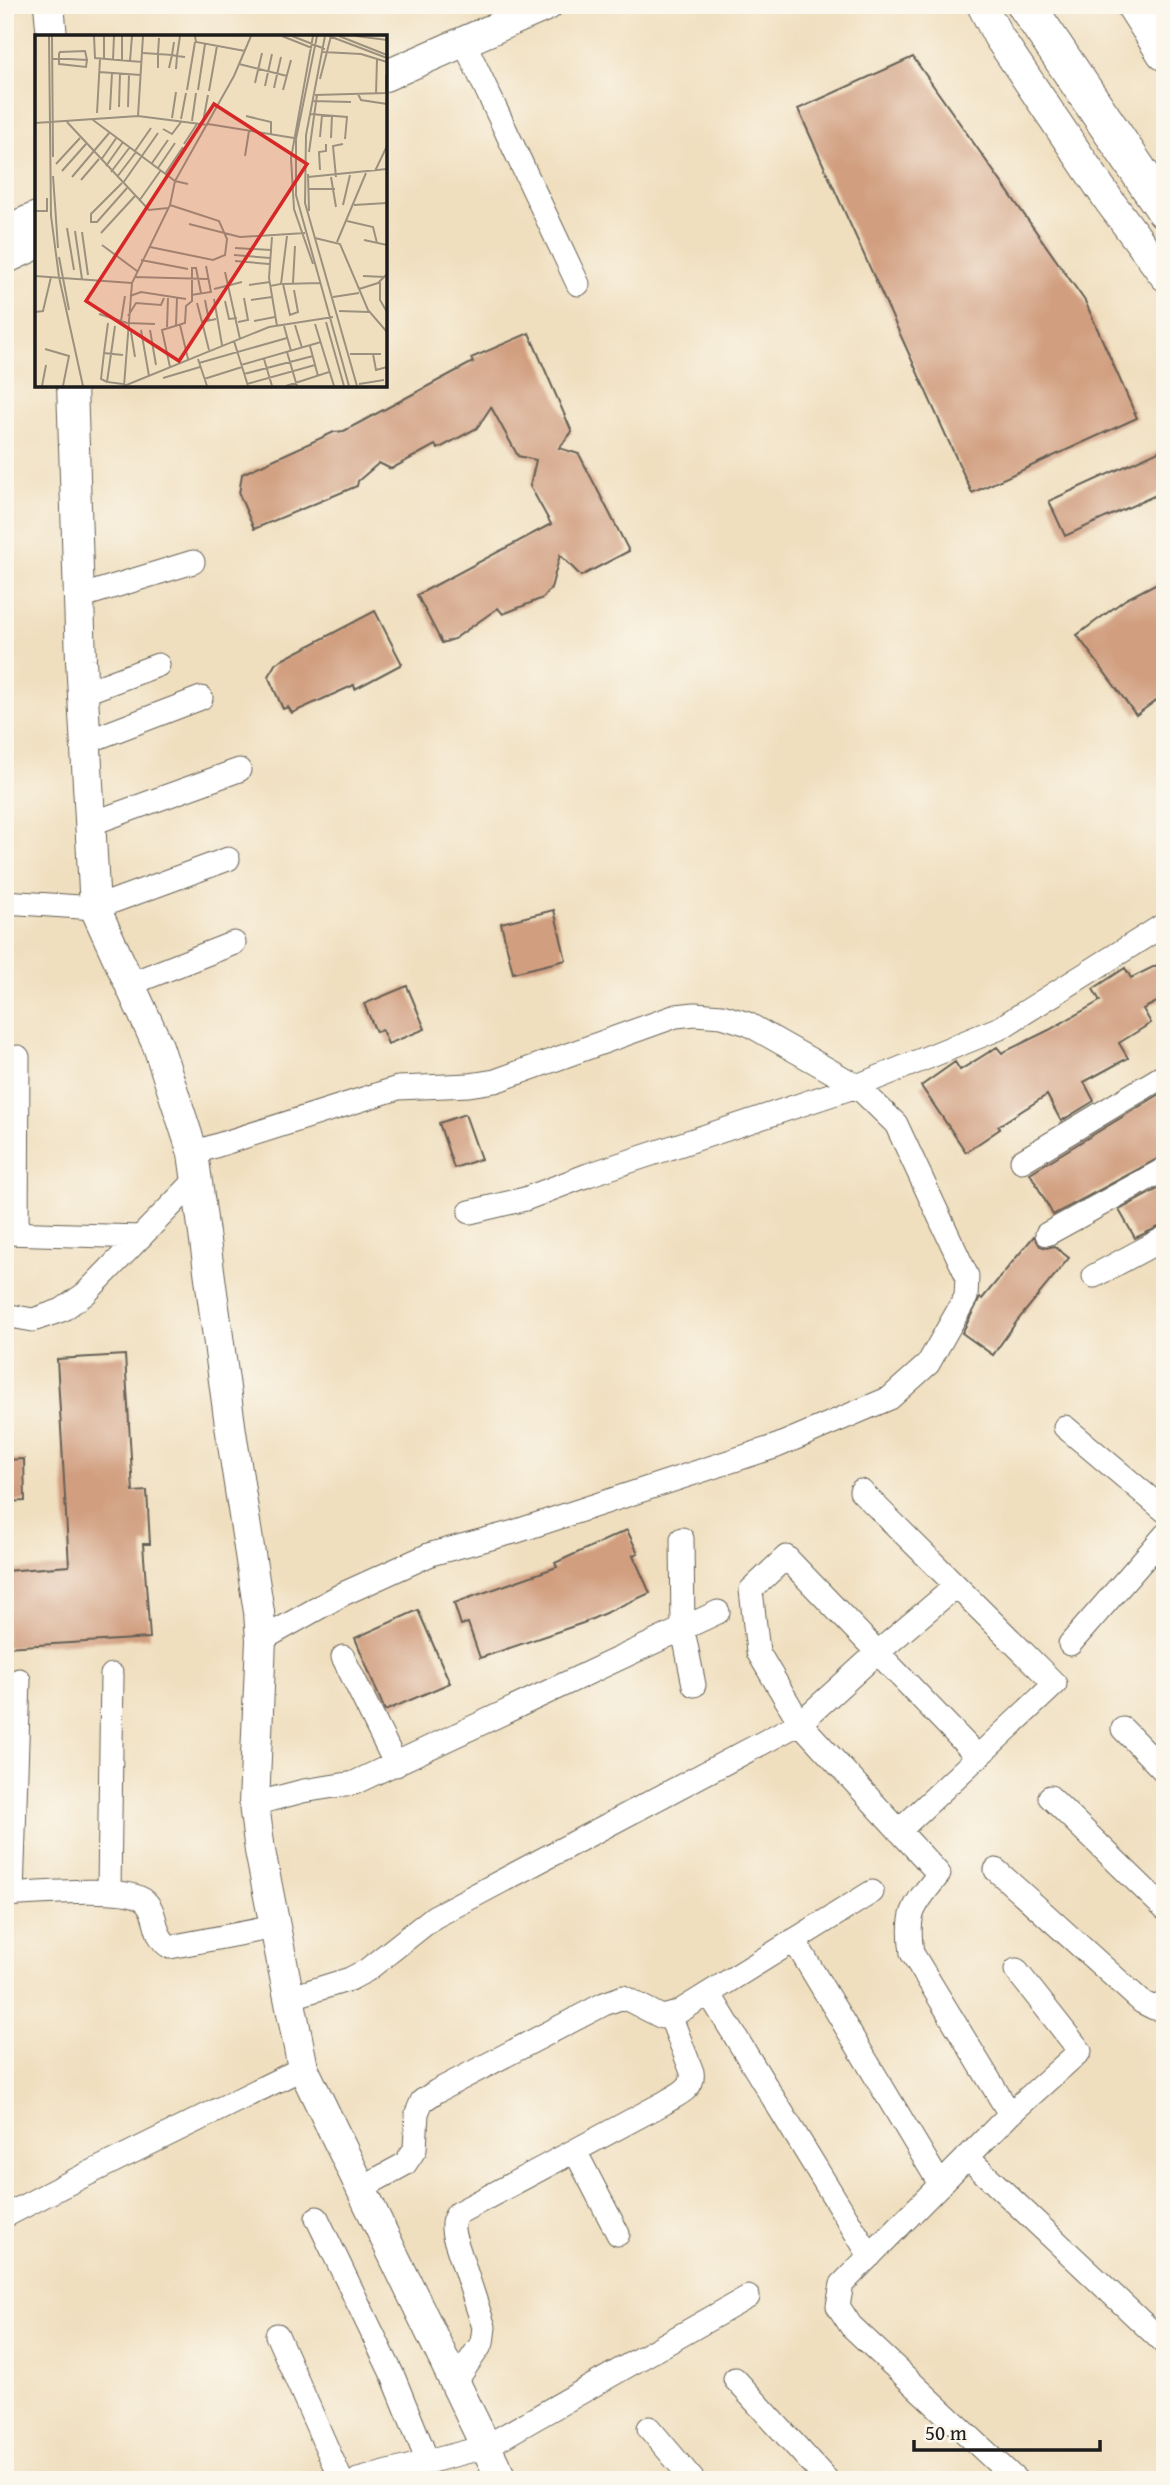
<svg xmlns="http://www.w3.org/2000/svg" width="1170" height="2485" viewBox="0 0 1170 2485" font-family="'Gentium Book Plus',serif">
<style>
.building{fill:#d19f80}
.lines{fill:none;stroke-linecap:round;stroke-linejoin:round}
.minor-casing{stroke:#666055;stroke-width:25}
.tertiary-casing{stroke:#666055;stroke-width:32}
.primary-casing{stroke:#666055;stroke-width:39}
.minor{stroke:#fff;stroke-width:23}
.tertiary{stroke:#fff;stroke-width:30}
.primary{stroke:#fff;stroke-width:37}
.inset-road{fill:none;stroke:#9b917e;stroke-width:2}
.view{fill:#d62828;fill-opacity:0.15;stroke:#d62828;stroke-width:3.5}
.inset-edge{fill:none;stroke:#1c1c1c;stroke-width:3.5}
</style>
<rect width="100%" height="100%" fill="#fbf7ec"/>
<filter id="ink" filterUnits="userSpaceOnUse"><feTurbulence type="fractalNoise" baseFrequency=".0143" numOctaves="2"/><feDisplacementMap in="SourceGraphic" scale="14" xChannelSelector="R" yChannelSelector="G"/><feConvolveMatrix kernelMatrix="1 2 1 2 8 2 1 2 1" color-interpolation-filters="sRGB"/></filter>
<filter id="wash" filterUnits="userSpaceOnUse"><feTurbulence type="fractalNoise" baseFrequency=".00686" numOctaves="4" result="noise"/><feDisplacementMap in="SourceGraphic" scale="28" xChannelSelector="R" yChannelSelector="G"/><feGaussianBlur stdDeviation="1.57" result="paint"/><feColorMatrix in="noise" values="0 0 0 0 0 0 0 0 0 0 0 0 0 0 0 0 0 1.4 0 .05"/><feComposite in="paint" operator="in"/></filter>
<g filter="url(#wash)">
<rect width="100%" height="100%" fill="#f0dfbf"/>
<g id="blocks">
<path class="building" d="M913,57L1085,301L1137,418L972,493L798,109Z
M529,333L572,432L559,448L579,454L629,551L581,576L560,555L551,588L543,598L503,614L498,608L454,639L442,643L417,595L551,524L530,486L536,460L518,456L491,407L477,428L438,449L435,445L391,469L379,463L358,481L357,486L254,529L239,494L242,474L334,432L344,431L473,362L471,358Z
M1165,448V491L1065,536L1049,501Z
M1165,579V694L1136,715L1077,635L1126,599Z
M375,611L402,664L355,689L354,685L292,713L288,707L283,709L268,676L276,663Z
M554,910L566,960L513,973L501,923Z
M1165,961V998L1143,1009L1151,1023L1119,1043L1128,1058L1084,1082L1094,1101L1061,1121L1047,1095L998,1126L1000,1129L966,1152L921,1086L955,1062L960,1070L997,1047L1002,1053L1049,1030L1100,1001L1093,989L1125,968L1131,978Z
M407,986L425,1029L388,1044L382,1030L376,1032L364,1004Z
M1165,1091V1155L1053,1215L1030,1173Z
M465,1114L481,1159L454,1168L439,1123Z
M1165,1185V1224L1135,1238L1119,1210Z
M1034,1236L1040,1246L1047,1248L1054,1246L1069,1258L1017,1321L993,1355L962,1333L980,1298L982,1299Z
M125,1355L133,1492L147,1491L150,1544H143L150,1638L6,1647L5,1571L69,1566L57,1359Z
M24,1459L25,1501L5,1502V1460Z
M627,1530L638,1553L633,1555L650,1593L583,1623L480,1658L468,1623L461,1625L454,1603L557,1567L555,1563Z
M418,1610L450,1683L385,1711L355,1638Z"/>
</g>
</g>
<g filter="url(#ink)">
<use href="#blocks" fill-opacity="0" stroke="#666055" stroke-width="2"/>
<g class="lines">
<g class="minor-casing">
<path id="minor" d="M464,42L578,284
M79,597L193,562
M83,693L158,665
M86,742L201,698
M90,824L239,770
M5,902L95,908L228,859
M130,984L234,943
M193,1153L398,1088L469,1085L495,1081L676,1016L695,1014L722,1016L748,1024L857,1086L896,1124L967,1276L966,1297L928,1364L890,1398L777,1446L514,1532L431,1554L343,1594L261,1640
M1022,1161L1165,1075
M470,1212L525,1199L588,1175L857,1086L1000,1028L1165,924
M5,1233L141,1237
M17,1233L18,1057
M1047,1234L1165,1169
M1094,1276L1165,1238
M5,1315L33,1320L62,1310L85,1294L196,1180
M1065,1427L1165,1511
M861,1491L1055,1684L899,1831
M682,1539L683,1630L694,1685
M1070,1644L1165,1535
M343,1657L396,1765
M1123,1729L1165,1772
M978,1757L786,1557L751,1590L758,1652L800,1723L939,1874C914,1906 906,1910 912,1953L1010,2114L842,2284L838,2306L851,2326L1016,2480
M1050,1797L1165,1909
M254,1804L303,1791L354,1783L718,1612
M996,1870L1142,2002L1154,2008L1165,2003
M109,1891L112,1675
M5,1895C32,1894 127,1884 145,1901C159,1914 152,1936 170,1947L275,1927
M12,1895L19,1680
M794,1940L940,2184
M710,1995L870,2256
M289,1998L350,1979L367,1970L434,1917L800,1723L877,1653L956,1586
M1010,2114L1080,2051L1016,1970
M575,2151L618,2234
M967,2157L1165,2344
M361,2188L405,2164L415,2149L417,2113L422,2101L437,2091L604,2004L623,1997L662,2017L677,2013L872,1892
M5,2216L59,2188L303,2068
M317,2218L393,2376L428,2462
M277,2335L341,2480
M735,2379L827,2480
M454,2384L482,2343L484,2327L454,2236C452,2226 452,2221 458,2213L664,2103C676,2095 695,2089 692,2072L670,2015
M649,2428L693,2480
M358,2480L485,2447L748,2297"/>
</g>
<g class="tertiary-casing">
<path id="tertiary" d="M49,5L52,37
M982,5L998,36L1110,202L1165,276
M385,76L548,5
M5,231L37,217
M5,259L37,244
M72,385L81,660L95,908L158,1046L193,1153L231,1432L259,1612L261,1640L254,1804L260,1851L303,2068L502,2480"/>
</g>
<g class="primary-casing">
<path id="primary" d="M1026,5L1165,210
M1135,5L1165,52"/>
</g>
<use href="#minor" class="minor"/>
<use href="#tertiary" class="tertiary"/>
<use href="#primary" class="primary"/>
</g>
</g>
<g transform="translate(35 35)">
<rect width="352" height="352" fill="#f0dfbf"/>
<path class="inset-road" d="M14,1L16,181L24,242L48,351M17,1L18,122M59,1L60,23L107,27M160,1L161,7L210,16M247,1L277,13M257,1L290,14M282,1L261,104V160L314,351M290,1L271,100L270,168L322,351M294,1L352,23M304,1L352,20M321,1L352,5M288,17L326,19L352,27M108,18L123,19L124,3M17,24H34L52,25L51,32L24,29V19L25,17L50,16L52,25M69,24V1M78,25L79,1M87,25V1M95,26L97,1M204,29L252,41M123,33V19L137,20L139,7M134,33L137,20L142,21L145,1M141,34L142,21L150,22M64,37L106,40M285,44L296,1M220,48L227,18M230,51L237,19M239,53L246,22M152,55L160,7M163,55L170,9M248,55L256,25M174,56L182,11M323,59L326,65L352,69M341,59L342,24M280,60L351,58V40M278,66L316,67M84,72L85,38M93,72L94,39M75,75L77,38M62,78L65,24M275,79L312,82L310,104M103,81L108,1M211,81L236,87V100M137,83L141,57M146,84L151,58M58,85L140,146L153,149M157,86L161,58M32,87L114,175L133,173M168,87L173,60M0,88L103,81L173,90M173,89L259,103M128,94L137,99L146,87M285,102L287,80M296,103L297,80M149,109L162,89M100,116L116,93M274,117L282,60M210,121L214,96M66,125L82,102M117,128L133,105M21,129L45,103M71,131L88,107M123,133L140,108M285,135L284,117L291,116V109M27,136L51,109M340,136L352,111M76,137L95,112M130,139L148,112M273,139L274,176M18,141L23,213M37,142L75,97M82,142L101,117M273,142L352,134M296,142L301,172M301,142L298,111L308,109M46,145L64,124M87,148L56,179V187H62L92,153M88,148L123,98M274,154H300M104,166L126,135M308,170L315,140M319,170L352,168M0,176H12V163M312,186L338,192L342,208M154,189L205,202L270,198M32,193L39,235M40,196L47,244M47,197L53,240M66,198L100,161M237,202L234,243L242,291M280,203L305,209L333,275L352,297M329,205L352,210M302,207L331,138M67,210L102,236M115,212L178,225L190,220L192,204L184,186L135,170M200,213L236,215M199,220L235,223M24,222L34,275M106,225L153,234M200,226L234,229M278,229L259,174L256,123L278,1M190,237L205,304M0,241L97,248M328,241L350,242M99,242L173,244M345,246V265L352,277M258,248L260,211M247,249L285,248M248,249L255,280L263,277L259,255M214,250L235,247M235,251L246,249L252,201M179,254L207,247M324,254L343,248L352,239M156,260L176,257L171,231M95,261L106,257L151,264M298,262L324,258M179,264L187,310M170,265L174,286M216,265L237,262M190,266L194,284L202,283M162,268L167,287L181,284M304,276L334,277M0,277L8,276L16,242M64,279L92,288L120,289M93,281L101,268L126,270L129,263M86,286L90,261M219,286L240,282M203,287L213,285L209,263M291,287L309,351M73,288L69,318L88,320M280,289L299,351M141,290L142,263M145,290L153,324M260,290L267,313M80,291L72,347L88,349M168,291L174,315M249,291L256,316M132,292L133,263M106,295L114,341M115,295L121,330M96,297L100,322M199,306L213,351M275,311L283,341M10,314L34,321L28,351M252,317L262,351M69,318L66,344L72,347M315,319H346M338,319L341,335L352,332M163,324L172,351M229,324L237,351M164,328L252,303M206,330L286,307M135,332L127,295L150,288L151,271L157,266V233H161L166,258M209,339L278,321M128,343L165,332M169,344L207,332M212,349L280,330M324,349L349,345M7,351L11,330M89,351L97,248L135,170L140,146L199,41L216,1M89,351L234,292L298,282M251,351L294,337"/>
<path class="view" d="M179,69L272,129L144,326L51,266Z"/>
<rect width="352" height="352" class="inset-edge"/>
</g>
<rect width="1170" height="2485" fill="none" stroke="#fbf7ec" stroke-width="28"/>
<path d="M914 2440v10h186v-10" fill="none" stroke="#1c1c1c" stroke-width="3.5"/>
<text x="925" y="2440" font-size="21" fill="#1c1c1c" stroke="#fbf7ec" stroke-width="5" paint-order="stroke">50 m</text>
</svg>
